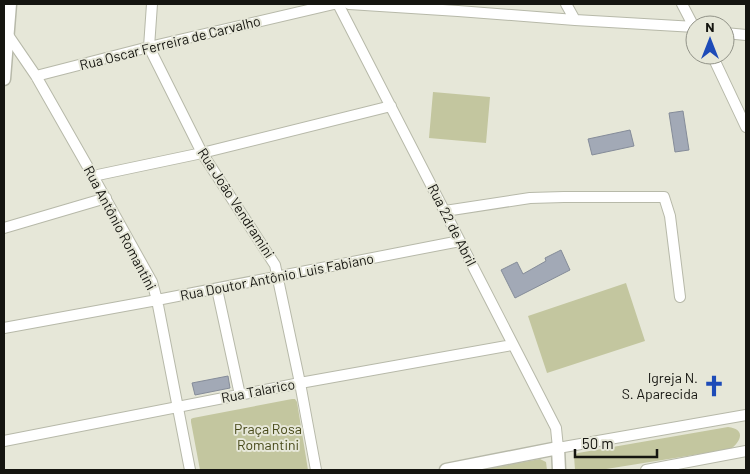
<svg xmlns="http://www.w3.org/2000/svg" width="750" height="474" viewBox="0 0 750 474" font-family="Barlow,sans-serif">
<style>
.green{fill:#c3c69f}
.building{fill:#a2a9b6;stroke:#858c99}
.lines{fill:none;stroke-linecap:round;stroke-linejoin:round}
.minor-casing{stroke:#b7b9a9;stroke-width:12}
.tertiary-casing{stroke:#b7b9a9;stroke-width:15}
.minor{stroke:#fff;stroke-width:10}
.tertiary{stroke:#fff;stroke-width:12}
.labels{text-anchor:middle;stroke-width:4;stroke-linejoin:round;paint-order:stroke}
.street-label{font-size:14px;fill:#151510;stroke:#e6e7d8}
.poi-label{font-size:14px;fill:#151510;stroke:#e6e7d8;text-anchor:end}
.park-label{font-size:14px;fill:#464818;stroke:#e6e7d8}
</style>
<rect width="100%" height="100%" fill="#e6e7d8"/>
<path class="green" d="M433,92L490,97L486,143L429,138Z
M626,283L645,341L547,373L528,316Z
M292,399H295L297,402L308,470H200L191,422V419L193,418Z
M728,427C746,429 741,441 731,449L600,470H575L574,456L578,453Z
M540,459L546,462L547,470H482Z"/>
<path class="building" d="M683,111L689,150L675,152L669,113Z
M630,130L634,146L592,155L588,139Z
M561,250L570,270L515,298L501,270L517,262L523,274L546,261L545,258Z
M228,376L230,388L195,395L192,383Z"/>
<g class="lines">
<g class="minor-casing">
<path id="minor" d="M152,4L149,47L202,153L275,265L300,383L316,470
M338,4L556,428L558,448L746,415
M349,4L458,11L575,20L695,27
M566,4L575,20
M682,4L695,29
M725,33L746,35
M8,35L36,76L93,176L152,282L157,300L190,470
M712,55L746,127
M36,76L149,47L334,4
M93,176L202,153L391,106
M445,211L530,198L564,197H664L670,216L680,297
M4,228L106,198
M217,289L240,395
M4,328L157,300L460,241
M4,441L300,383L512,345
M646,470L746,451"/>
</g>
<g class="tertiary-casing">
<path id="tertiary" d="M4,79L10,4
M446,470L558,448L559,470"/>
</g>
<use href="#minor" class="minor"/>
<use href="#tertiary" class="tertiary"/>
</g>
<defs>
<g id="church-bare" transform="scale(1.725)"><path d="M-1.2-6h2.4v3.5h3.3v2.4h-3.3V6h-2.4V-.1h-3.3v-2.4h3.3Z" fill="#1d4bb8" stroke="#e6e7d8" stroke-width="2.5" paint-order="stroke"/></g>
</defs>
<g fill-rule="evenodd">
<use href="#church-bare" x="714" y="386"/>
</g>
<g class="labels">
<g class="street-label">
<text transform="translate(170 43) rotate(-14)" y="5">Rua Oscar Ferreira de Carvalho</text>
<text transform="translate(236 203) rotate(57)" y="5">Rua João Vendramini</text>
<text transform="translate(452 225) rotate(63)" y="5">Rua 22 de Abril</text>
<text transform="translate(120 228) rotate(62)" y="5">Rua Antônio Romantini</text>
<text transform="translate(277 277) rotate(-11)" y="5">Rua Doutor Antônio Luis Fabiano</text>
<text transform="translate(258 391) rotate(-11)" y="5">Rua Talarico</text>
</g>
<g class="poi-label">
<text x="698" y="383">Igreja N.<tspan x="698" dy="16">S. Aparecida</tspan></text>
</g>
<g class="park-label">
<text x="268" y="434">Praça Rosa<tspan x="268" dy="16">Romantini</tspan></text>
</g>
</g>
<rect width="750" height="474" fill="none" stroke="#151510" stroke-width="10"/>
<g transform="translate(710 40)"><circle r="24" fill="#e6e7d8" stroke="#929388"/>
<path d="M0-4L9 19L0 12L-9 19Z" fill="#1d4bb8"/>
<text y="-8" font-size="14" font-weight="bold" text-anchor="middle" fill="#151510">N</text>
</g>
<path d="M575 449v8h82v-8" fill="none" stroke="#151510" stroke-width="2.5"/>
<text x="582" y="449" font-size="15" fill="#151510" stroke="#e6e7d8" stroke-width="4" paint-order="stroke">50 m</text>
</svg>
